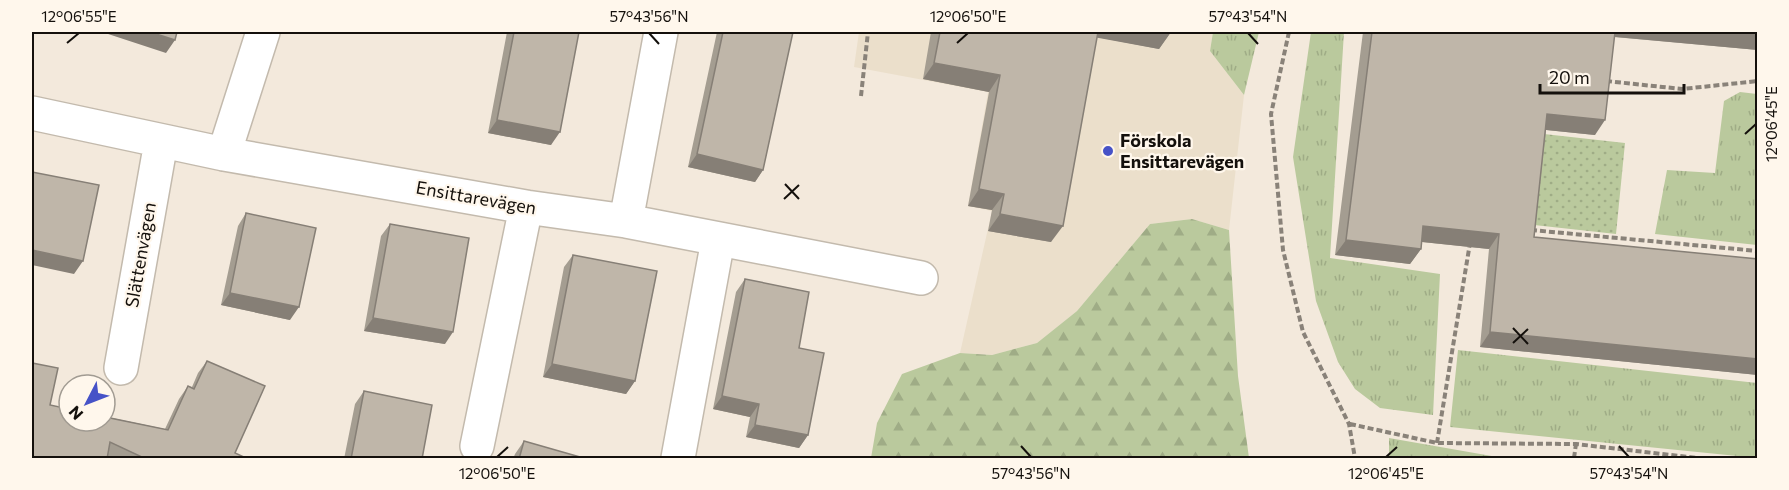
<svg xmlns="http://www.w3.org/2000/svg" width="1789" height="490" viewBox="0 0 1789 490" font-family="Commissioner,sans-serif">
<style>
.education{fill:#ebdfcb}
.grass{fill:url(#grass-tufts)}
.forest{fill:url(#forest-firs)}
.park{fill:url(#park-dots)}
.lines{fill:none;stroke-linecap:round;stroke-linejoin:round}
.minor-casing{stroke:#c3baad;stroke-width:36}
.path{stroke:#898279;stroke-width:4;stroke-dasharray:6 3;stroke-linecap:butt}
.minor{stroke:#fff;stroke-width:33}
.wall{fill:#a49d91}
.shaded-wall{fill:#867f76}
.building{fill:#bfb6a9;stroke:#867f76;stroke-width:1.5}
.ticks{fill:none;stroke:#14100c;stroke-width:2}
.poi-dot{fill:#4652c7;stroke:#fff7ec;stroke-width:2}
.labels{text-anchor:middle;stroke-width:4.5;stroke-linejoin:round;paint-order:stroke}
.poi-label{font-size:18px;font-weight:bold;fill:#14100c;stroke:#fff7ec;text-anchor:start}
.street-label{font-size:18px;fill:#14100c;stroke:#fff7ec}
.neatline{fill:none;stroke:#14100c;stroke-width:2}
.ticks-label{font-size:15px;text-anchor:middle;fill:#14100c}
</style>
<defs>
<pattern id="grass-tufts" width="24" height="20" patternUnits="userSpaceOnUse" patternTransform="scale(1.5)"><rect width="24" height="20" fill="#bac99d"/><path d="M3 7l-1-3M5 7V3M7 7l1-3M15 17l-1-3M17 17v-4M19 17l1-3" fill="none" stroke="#9fac86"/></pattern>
<pattern id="forest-firs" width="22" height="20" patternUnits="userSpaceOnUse" patternTransform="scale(1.5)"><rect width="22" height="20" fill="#bac99d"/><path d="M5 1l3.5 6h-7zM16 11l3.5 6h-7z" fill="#9fac86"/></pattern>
<pattern id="park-dots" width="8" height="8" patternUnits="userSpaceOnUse" patternTransform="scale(1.5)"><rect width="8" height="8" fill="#bac99d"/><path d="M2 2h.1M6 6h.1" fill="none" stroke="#9fac86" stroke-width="1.8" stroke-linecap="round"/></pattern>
</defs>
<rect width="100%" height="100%" fill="#f3e9dc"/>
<path class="education" d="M859,32H1213L1210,51L1244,95L1229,230L1192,219L1150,224L1077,311L1037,343L992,355L960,353L992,211L968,206L988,92L854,67Z"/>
<path class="grass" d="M1213,32H1259L1244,95L1210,51Z
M1311,32H1344L1330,258L1440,274L1433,415L1380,408L1355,389L1338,362L1316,301L1293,157Z
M1740,92L1757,94V245L1655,234L1667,170L1715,173L1724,101Z
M1458,350L1757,383V458L1450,427Z
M1389,438L1503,458H1389Z"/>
<path class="forest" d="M1192,219L1229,230L1238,376L1249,458H871L877,423L902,374L960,353L992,355L1037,343L1077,311L1150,224Z"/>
<path class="park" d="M1544,134L1625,143L1616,234L1534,225Z"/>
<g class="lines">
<g class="minor-casing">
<path id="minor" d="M32,113L224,154L526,207L626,221L921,278
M224,154L263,32
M626,221L661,32
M121,368L161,142
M477,446L526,207
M678,458L718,240"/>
</g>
<path class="path" d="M1289,32L1271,114L1283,250L1303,332L1349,424L1355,458
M1606,81L1682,89L1758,81
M861,96L868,32
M1531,230L1758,251
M1350,424L1437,443L1576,444L1697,458
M1437,443L1470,243
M1574,458L1576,444"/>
<use href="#minor" class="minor"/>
</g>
<path class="wall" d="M507,32H579L551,145L488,133Z
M717,32H793L763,170L755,182L688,167Z
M931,32H1171L1159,49L1097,37L1051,242L988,231L992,210L968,206L989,92L923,79Z
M1363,32H1758V50L1614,37L1595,135L1546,130L1534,237L1758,259V375L1480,347L1489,249L1422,242L1421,249L1410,264L1335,255Z
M246,213L290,320L221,305L238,226Z
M390,224L445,344L364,331L381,236Z
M573,255L635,381L626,394L543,377L564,267Z
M745,279L799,348L808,435L799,448L746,437L750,417L713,409L736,292Z
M207,361L235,453L248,459H109L50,405L165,429L179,399L188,386L192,387L198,373Z
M364,391L422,459H344L355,404Z
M524,441L587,459H513L515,454Z"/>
<path class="shaded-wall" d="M102,32H150L175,40L166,53Z
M1091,32H1171L1159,49L1088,36Z
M1608,32H1729L1758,34V50L1605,36Z
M934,63L1000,75L989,92L923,79Z
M1547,114L1605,120L1595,135L1537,129Z
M497,120L560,132L551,145L488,133Z
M697,154L763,170L755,182L688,167Z
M979,189L1004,194L992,210L968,206Z
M1000,214L1063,226L1051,242L988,231Z
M1423,226L1499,234L1489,249L1413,241Z
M1346,240L1421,249L1410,264L1335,255Z
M32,250L83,261L74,274L32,265Z
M230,293L299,307L290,320L221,305Z
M373,318L453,332L445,344L364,331Z
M1490,332L1758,359V375L1480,347Z
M552,364L635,381L626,394L543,377Z
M722,396L759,404L750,417L713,409Z
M755,425L808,435L799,448L746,437Z"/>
<path class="building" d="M150,32H177L175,40Z
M514,32H579L560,132L497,120Z
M723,32H793L763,170L697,154Z
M940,32H1098L1063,226L1000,214L1004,194L979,189L1000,75L934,63Z
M1372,32H1615L1605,120L1547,114L1534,237L1758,259V359L1490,332L1499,234L1423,226L1421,249L1346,240Z
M1729,32H1758V34Z
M32,172L99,185L83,261L32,250Z
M246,213L316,228L299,307L230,293Z
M390,224L469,238L453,332L373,318Z
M573,255L657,271L635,381L552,364Z
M745,279L809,292L799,348L824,353L808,435L755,425L759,404L722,396Z
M207,361L265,386L235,453L248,459H146L110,442L107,459H32V363L58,368L50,405L69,409V421H105V417L168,430L188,386L194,389Z
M364,391L432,405L422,459H351Z
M524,441L587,459H519Z"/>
<path class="ticks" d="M649,33L659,44M1248,33L1258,44M67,43L79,33M957,43L968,33M1745,134L1756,124M785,184L799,199M784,199L799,185M1513,328L1528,344M1513,343L1528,329M1021,446L1031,457M1619,446L1629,457M497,457L508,447M1386,457L1397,447"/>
<circle class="poi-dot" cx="1108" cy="151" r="6"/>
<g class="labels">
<g class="poi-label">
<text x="1120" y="147">Förskola<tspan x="1120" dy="21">Ensittarevägen</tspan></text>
</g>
<g class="street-label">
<text transform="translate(476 198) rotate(10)" y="6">Ensittarevägen</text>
<text transform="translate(141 255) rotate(-80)" y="6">Slättenvägen</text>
</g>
</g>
<rect width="1789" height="490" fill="none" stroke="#fff7ec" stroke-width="66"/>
<g transform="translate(87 403) rotate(228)"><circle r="28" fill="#fff7ec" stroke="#a19b92" stroke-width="1.5"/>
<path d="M0-4.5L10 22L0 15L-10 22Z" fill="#4652c7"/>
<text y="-9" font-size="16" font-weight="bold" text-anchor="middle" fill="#14100c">N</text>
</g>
<path d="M1540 84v9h144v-9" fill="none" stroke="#14100c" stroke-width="3"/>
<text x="1549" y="84" font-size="18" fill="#14100c" stroke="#fff7ec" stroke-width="4.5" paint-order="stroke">20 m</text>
<rect x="33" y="33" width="1723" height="424" class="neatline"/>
<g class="ticks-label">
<text x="79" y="22">12°06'55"E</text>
<text x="649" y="22">57°43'56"N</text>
<text x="968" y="22">12°06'50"E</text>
<text x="1248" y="22">57°43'54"N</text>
<text transform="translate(1772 124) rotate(-90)" y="5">12°06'45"E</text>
<text x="497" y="479">12°06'50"E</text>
<text x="1031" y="479">57°43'56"N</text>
<text x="1386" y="479">12°06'45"E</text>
<text x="1629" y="479">57°43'54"N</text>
</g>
</svg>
